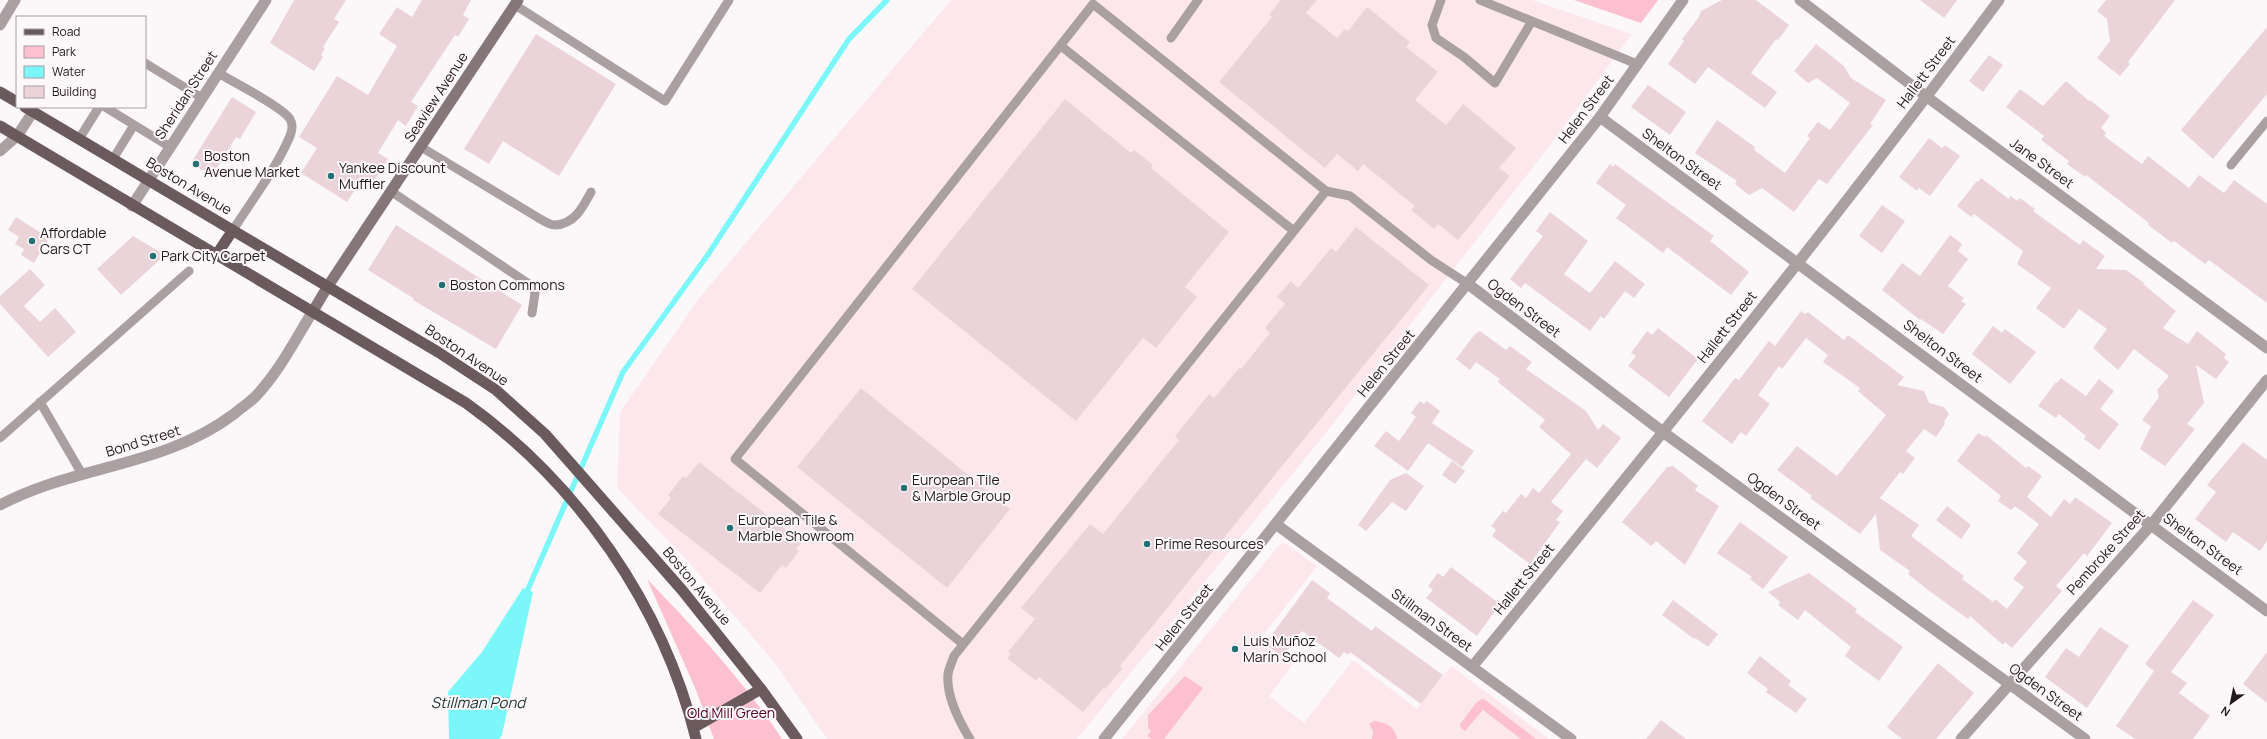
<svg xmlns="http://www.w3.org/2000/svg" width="2267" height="739" viewBox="0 0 2267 739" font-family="Manrope,sans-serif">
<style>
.built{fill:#fce8ec}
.green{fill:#fdc0d0}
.water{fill:#7cf7f9}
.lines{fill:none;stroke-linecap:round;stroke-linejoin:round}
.stream{stroke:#7cf7f9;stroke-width:5.5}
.building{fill:#ebd4d9}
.service{stroke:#aaa0a2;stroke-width:9}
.minor{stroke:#aaa0a2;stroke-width:11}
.tertiary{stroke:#aaa0a2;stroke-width:11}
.secondary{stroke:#857679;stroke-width:11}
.primary{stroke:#6a595d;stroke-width:11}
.poi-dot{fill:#257072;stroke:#fcf7f8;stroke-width:1.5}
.labels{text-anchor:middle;stroke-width:4;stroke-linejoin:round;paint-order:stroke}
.street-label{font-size:14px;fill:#221a1c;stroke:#fcf7f8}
.poi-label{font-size:14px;fill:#221a1c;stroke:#fcf7f8;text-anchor:start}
.park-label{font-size:14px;fill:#500125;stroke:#fcf7f8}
.water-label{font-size:15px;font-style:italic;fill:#1d3333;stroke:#fcf7f8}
</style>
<rect width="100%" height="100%" fill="#fcf7f8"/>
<path class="built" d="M951,0H1532L1632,34L1548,148L1325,434L1077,739H827L775,663L685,558L617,488L620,412L700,297Z
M1285,543L1317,566L1261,638L1294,663L1269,696L1304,723L1353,660L1417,709L1451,666L1549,739H1122L1279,545Z"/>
<path class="green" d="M1574,0H1658L1641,23Z
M647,579C695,629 744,681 782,739H714L696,690Z
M1185,676L1203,688L1164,739H1152L1147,736L1151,731L1148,728V715Z
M1482,699H1484L1536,739H1521L1483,710L1465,731L1461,728L1460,724L1477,702Z
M1374,721C1385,722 1395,726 1397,739H1372L1373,731L1369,724Z"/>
<path class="water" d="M523,588L533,592L502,735L499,739H449L448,692L482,652Z"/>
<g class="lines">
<path class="stream" d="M525,596L623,372L707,256L849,39L887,0"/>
</g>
<path class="building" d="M294,0H346L334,19L339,22L323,47L325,48L321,55L323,57L314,71L270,43Z
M422,0H471L463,15L469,19L458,37L455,35L411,102L418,106L406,126L398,120L378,153L388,159L373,183L363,177L347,202L301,173L317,148L299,137L337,76L368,95L397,46L379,34L397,7L412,17Z
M1281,0H1317L1306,13L1337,38L1345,29L1348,31L1367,7L1410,42L1406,47L1438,72L1415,100L1446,125L1463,104L1516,148L1499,168L1510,176L1458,240L1438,224L1434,229L1411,210L1415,206L1363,164L1358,171L1337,154L1325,168L1219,82L1272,17L1269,15Z
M1722,0H1756L1789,25L1778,40L1776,39L1751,73L1777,92L1765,108L1708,67L1695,84L1668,64L1684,41L1682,39L1699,17L1701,11Z
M1920,0H1957L1944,18Z
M2106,0H2175L2128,62L2130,64L2120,76L2097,58L2110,41L2107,19L2097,11Z
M2267,27V94L2213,159L2181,130Z
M536,34L616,84L559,176L503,141L489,164L464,149Z
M1816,44L1844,66L1851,78L1886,100L1870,124L1873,125L1827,184L1819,179L1794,212L1762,188L1749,195L1735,184L1737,181L1695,153L1717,120L1755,147L1754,150L1785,173L1810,138L1807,136L1818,122L1830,130L1850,103L1817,78L1808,83L1794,71Z
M1989,55L2003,65L1983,92L1969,81Z
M2066,81L2089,101L2090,100L2110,116L2101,128L2106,133L2104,136L2142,164L2148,156L2189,188L2199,175L2224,193L2234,180L2267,204V303L2209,260L2205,264L2174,241L2172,243L2148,225L2149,223L2086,175L2085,177L2067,164L2069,161L2041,140L2044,136L2006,107L2020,89L2043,106Z
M1648,85L1686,112L1670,135L1631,107Z
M232,97L256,112L240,139L236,137L212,176L191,163Z
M1065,99L1131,153L1134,150L1153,165L1151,168L1229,232L1185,287L1197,297L1156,348L1143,338L1076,421L912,289Z
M1929,138L1942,148L1945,145L1960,156L1930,196L1919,188L1917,191L1899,177Z
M1610,164L1613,167L1615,164L1714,236L1710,241L1749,272L1731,295L1667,247L1663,253L1616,218L1626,205L1596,183Z
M1981,178L2009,199L2010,196L2018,201L2020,198L2035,209L2033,211L2080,245L2083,240L2105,256L2096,269L2126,270L2144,283L2143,284L2176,311L2163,328L2188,344L2197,331L2226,354L2224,358L2229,362L2216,379L2196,365L2204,403L2187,424L2195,429L2165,466L2140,449L2151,426L2142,420L2159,397L2157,390L2169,376L2134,349L2118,370L2093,348L2107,329L2079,309L2064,329L2036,308L2051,288L2017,264L2023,251L1974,214L1971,217L1957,206L1977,181L1978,182Z
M1882,205L1905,221L1882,253L1859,236Z
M1550,212L1588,241L1564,274L1590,293L1615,261L1645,284L1634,298L1625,291L1604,319L1601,316L1590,331L1525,283L1521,288L1510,279L1543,236L1536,231Z
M16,217L49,238L34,263L21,255L24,249L15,244L19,237L8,230Z
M396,225L522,305L496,349L413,300V298L368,270Z
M1356,227L1429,285L1120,666L1123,668L1105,689L1103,688L1083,712L1039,677L1036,681L1007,658L1011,654L1008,652L1035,619L1021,608L1090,524L1103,534L1179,440L1175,436L1209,394L1214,398L1239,368L1241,369L1270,333L1265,328L1285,304L1277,297L1291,281L1298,288L1331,248L1336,252Z
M1950,235L1962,244L1958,251L1968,259L1948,286L1964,298L1961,301L1966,304L1943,334L1921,319L1920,320L1882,290L1902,263L1920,276Z
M133,236L165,255L121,295L97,269Z
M30,269L45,285L24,306L40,322L55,308L76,332L48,357L0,304V296Z
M1801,311L1805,314L1808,312L1844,340L1848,335L1904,377L1897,385L1924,391L1929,403L1944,407L1949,414L1944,422L1945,424L1936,437L1924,429L1906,451L1915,458L1903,474L1900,472L1880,498L1919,525L1911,536L1964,576L1962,579L1993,602L1995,599L2007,609L2024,587L2013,579L2027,562L2017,553L2039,524L2015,506L2011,510L1998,501L2001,496L1957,461L1978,433L1985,437L1986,435L2026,468L2028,466L2042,476L2027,497L2051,517L2064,499L2070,504L2075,497L2112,523L2087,556L2084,553L2056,586L2062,591L2012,648L2005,642L2003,645L1970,616L1968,619L1928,590L1908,574L1910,571L1880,550L1876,514L1860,534L1810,498L1812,496L1777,470L1797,446L1837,476L1886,415L1858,391L1860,388L1823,362L1828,355L1806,338L1782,369L1779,366L1758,395L1770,404L1746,436L1741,432L1732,444L1702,421L1735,378L1739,380L1769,341L1775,346Z
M1993,326L2002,333L2005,329L2036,352L2010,384L1972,354Z
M1658,328L1698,359L1669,397L1628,366L1636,356L1631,353L1647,331L1652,335Z
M1480,331L1506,350L1510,346L1532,362L1526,369L1586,411L1598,430L1603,424L1621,438L1597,468L1586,459L1551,502L1563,511L1556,520L1560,522L1530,564L1492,536L1496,530L1491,526L1503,511L1506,513L1521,494L1526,498L1533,488L1539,493L1571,454L1539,427L1545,420L1498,382L1500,379L1476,362L1470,370L1456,359L1475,334Z
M2061,378L2086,396L2099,379L2114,391L2100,409L2119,424L2099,450L2084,439L2086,436L2059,414L2056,418L2038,406L2056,382L2057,383Z
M861,388L1010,509L947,588L797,467Z
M1420,401L1424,404L1427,401L1440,411L1432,423L1474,451L1462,467L1428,443L1408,471L1374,446L1386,431L1399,441L1416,417L1411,413Z
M2243,442L2267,460V541L2260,551L2233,532L2226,542L2195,519L2216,492L2207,485Z
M1452,461L1465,471L1455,484L1442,475Z
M699,462L802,542L796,549L799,551L786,568L782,565L760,593L658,514L671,498L668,495L683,476L686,478Z
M1673,466L1698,486L1695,490L1719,506L1685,565L1656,541L1651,546L1622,522L1667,467Z
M1406,473L1424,486L1406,511L1392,502L1366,531L1358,525L1390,480Z
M1947,506L1971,525L1961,539L1936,520Z
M1740,522L1788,557L1763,589L1750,579L1752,577L1717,553Z
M1451,567L1500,604L1477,636L1426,598L1433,590L1428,586L1438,573L1443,577Z
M1809,573L1857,609L1855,612L1903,647L1879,681L1845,656L1851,647L1805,610L1798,620L1778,605L1780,602L1768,592Z
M1312,580L1330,593L1327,598L1372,631L1375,626L1443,675L1421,704L1350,652L1348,655L1344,652L1339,658L1302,631L1283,657L1265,644Z
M1673,600L1718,634L1708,647L1695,638L1694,639L1662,615Z
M2193,600L2214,615L2171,672L2187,683L2179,693L2210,716L2193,739H2135L2116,726L2154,671L2145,664Z
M2100,627L2129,646L2087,708L2045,677L2066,648L2079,657Z
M2267,652V703L2243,684Z
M1760,656L1791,681L1788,685L1807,699L1796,713L1766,692L1768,689L1747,673Z
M1938,663L1974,693L1936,739H1902L1887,727Z
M1661,720L1686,739H1646Z"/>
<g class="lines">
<path class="service" d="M1441,0L1432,25L1436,38L1464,57L1495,83L1532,21
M1480,0L1637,64
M515,5L665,101L729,0
M1171,38L1198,0
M1061,46L1294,231
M145,63L202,98
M218,73C232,81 284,108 290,119C293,124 292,131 290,136C276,169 252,200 233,230
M105,107L170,147
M79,139L99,107
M421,147L537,217C542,220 550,225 555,225C575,224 583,207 591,192
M113,159L134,125
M2231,165L2267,121
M392,192L532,286L535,293L532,313
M40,402L82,474
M0,438L189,271
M963,644L735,459L1093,4L1326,191L1350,196L1431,260L1468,284
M970,739C959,721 946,696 948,674C949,668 952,662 954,656L1326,191"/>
<path class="minor" d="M1800,0L1927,97L2267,348
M0,25L15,0
M1600,117L2267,611
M0,151L17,136L33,112
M132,206L266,0
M1468,284L1663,432L2085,739
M0,505C75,465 164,467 234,414C241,408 249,403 255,397C279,372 295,340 313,311
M1277,525L1571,739
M1472,667C1651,448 1830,228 1999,0"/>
<path class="tertiary" d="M1104,739L1600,117L1683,0
M1961,739L2151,525L2267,380"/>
<path class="secondary" d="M313,311L328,286L518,0"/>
<path class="primary" d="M0,92L17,102
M25,107L438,352L496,390L545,434L682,590L761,689L797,739
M0,126L466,403C578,483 663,605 696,739
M217,254L233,230
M693,728L761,689"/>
</g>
<g class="poi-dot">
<circle cx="196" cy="164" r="4"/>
<circle cx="331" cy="176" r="4"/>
<circle cx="32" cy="241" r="4"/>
<circle cx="153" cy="256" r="4"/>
<circle cx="442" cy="285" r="4"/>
<circle cx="904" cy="488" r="4"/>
<circle cx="730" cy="528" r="4"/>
<circle cx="1147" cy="544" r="4"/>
<circle cx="1235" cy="649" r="4"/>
</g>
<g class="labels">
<g class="street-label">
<text transform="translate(1926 72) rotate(-53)" y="5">Hallett Street</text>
<text transform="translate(186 95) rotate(-57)" y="5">Sheridan Street</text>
<text transform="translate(436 97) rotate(-57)" y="5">Seaview Avenue</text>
<text transform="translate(1586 109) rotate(-53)" y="5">Helen Street</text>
<text transform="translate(1682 159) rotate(36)" y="5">Shelton Street</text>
<text transform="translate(2042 163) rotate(36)" y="5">Jane Street</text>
<text transform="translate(189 186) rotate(31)" y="5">Boston Avenue</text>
<text transform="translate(1524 308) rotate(37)" y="5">Ogden Street</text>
<text transform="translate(1727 327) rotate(-52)" y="5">Hallett Street</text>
<text transform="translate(1943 351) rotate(37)" y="5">Shelton Street</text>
<text transform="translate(467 355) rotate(34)" y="5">Boston Avenue</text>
<text transform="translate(1386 363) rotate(-51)" y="5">Helen Street</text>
<text transform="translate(143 441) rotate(-17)" y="5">Bond Street</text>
<text transform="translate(1784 501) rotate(36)" y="5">Ogden Street</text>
<text transform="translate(2203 544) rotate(36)" y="5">Shelton Street</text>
<text transform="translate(2106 552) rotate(-48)" y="5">Pembroke Street</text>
<text transform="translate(1524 579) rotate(-51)" y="5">Hallett Street</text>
<text transform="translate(697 586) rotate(50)" y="5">Boston Avenue</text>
<text transform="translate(1184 617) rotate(-51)" y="5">Helen Street</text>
<text transform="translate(1432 620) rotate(36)" y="5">Stillman Street</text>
<text transform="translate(2046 692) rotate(36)" y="5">Ogden Street</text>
</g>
<g class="poi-label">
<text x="204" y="161">Boston<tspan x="204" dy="16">Avenue Market</tspan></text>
<text x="339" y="173">Yankee Discount<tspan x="339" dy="16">Muffler</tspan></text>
<text x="40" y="238">Affordable<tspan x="40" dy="16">Cars CT</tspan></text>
<text x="161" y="261">Park City Carpet</text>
<text x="450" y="290">Boston Commons</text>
<text x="912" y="485">European Tile<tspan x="912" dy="16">&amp; Marble Group</tspan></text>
<text x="738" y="525">European Tile &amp;<tspan x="738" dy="16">Marble Showroom</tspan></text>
<text x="1155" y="549">Prime Resources</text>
<text x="1243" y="646">Luis Muñoz<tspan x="1243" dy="16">Marín School</tspan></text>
</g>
<g class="park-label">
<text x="731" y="718">Old Mill Green</text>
</g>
<g class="water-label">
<text x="478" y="708">Stillman Pond</text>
</g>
</g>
<rect x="16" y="16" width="130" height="92" fill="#fcf7f8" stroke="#a59fa0"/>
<rect x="24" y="29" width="20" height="6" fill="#6a595d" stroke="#a59fa0"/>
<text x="52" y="36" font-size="12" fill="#221a1c">Road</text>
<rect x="24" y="46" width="20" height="12" fill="#fdc0d0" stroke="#a59fa0"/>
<text x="52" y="56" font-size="12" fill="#221a1c">Park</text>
<rect x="24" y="66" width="20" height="12" fill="#7cf7f9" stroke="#a59fa0"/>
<text x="52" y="76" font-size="12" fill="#221a1c">Water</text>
<rect x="24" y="86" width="20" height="12" fill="#ebd4d9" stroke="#a59fa0"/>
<text x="52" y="96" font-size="12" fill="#221a1c">Building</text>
<g transform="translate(2231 703) rotate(213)" stroke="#fcf7f8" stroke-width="3" paint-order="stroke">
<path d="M0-3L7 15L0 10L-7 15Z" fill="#221a1c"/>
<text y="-6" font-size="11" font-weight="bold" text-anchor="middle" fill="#221a1c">N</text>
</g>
</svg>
